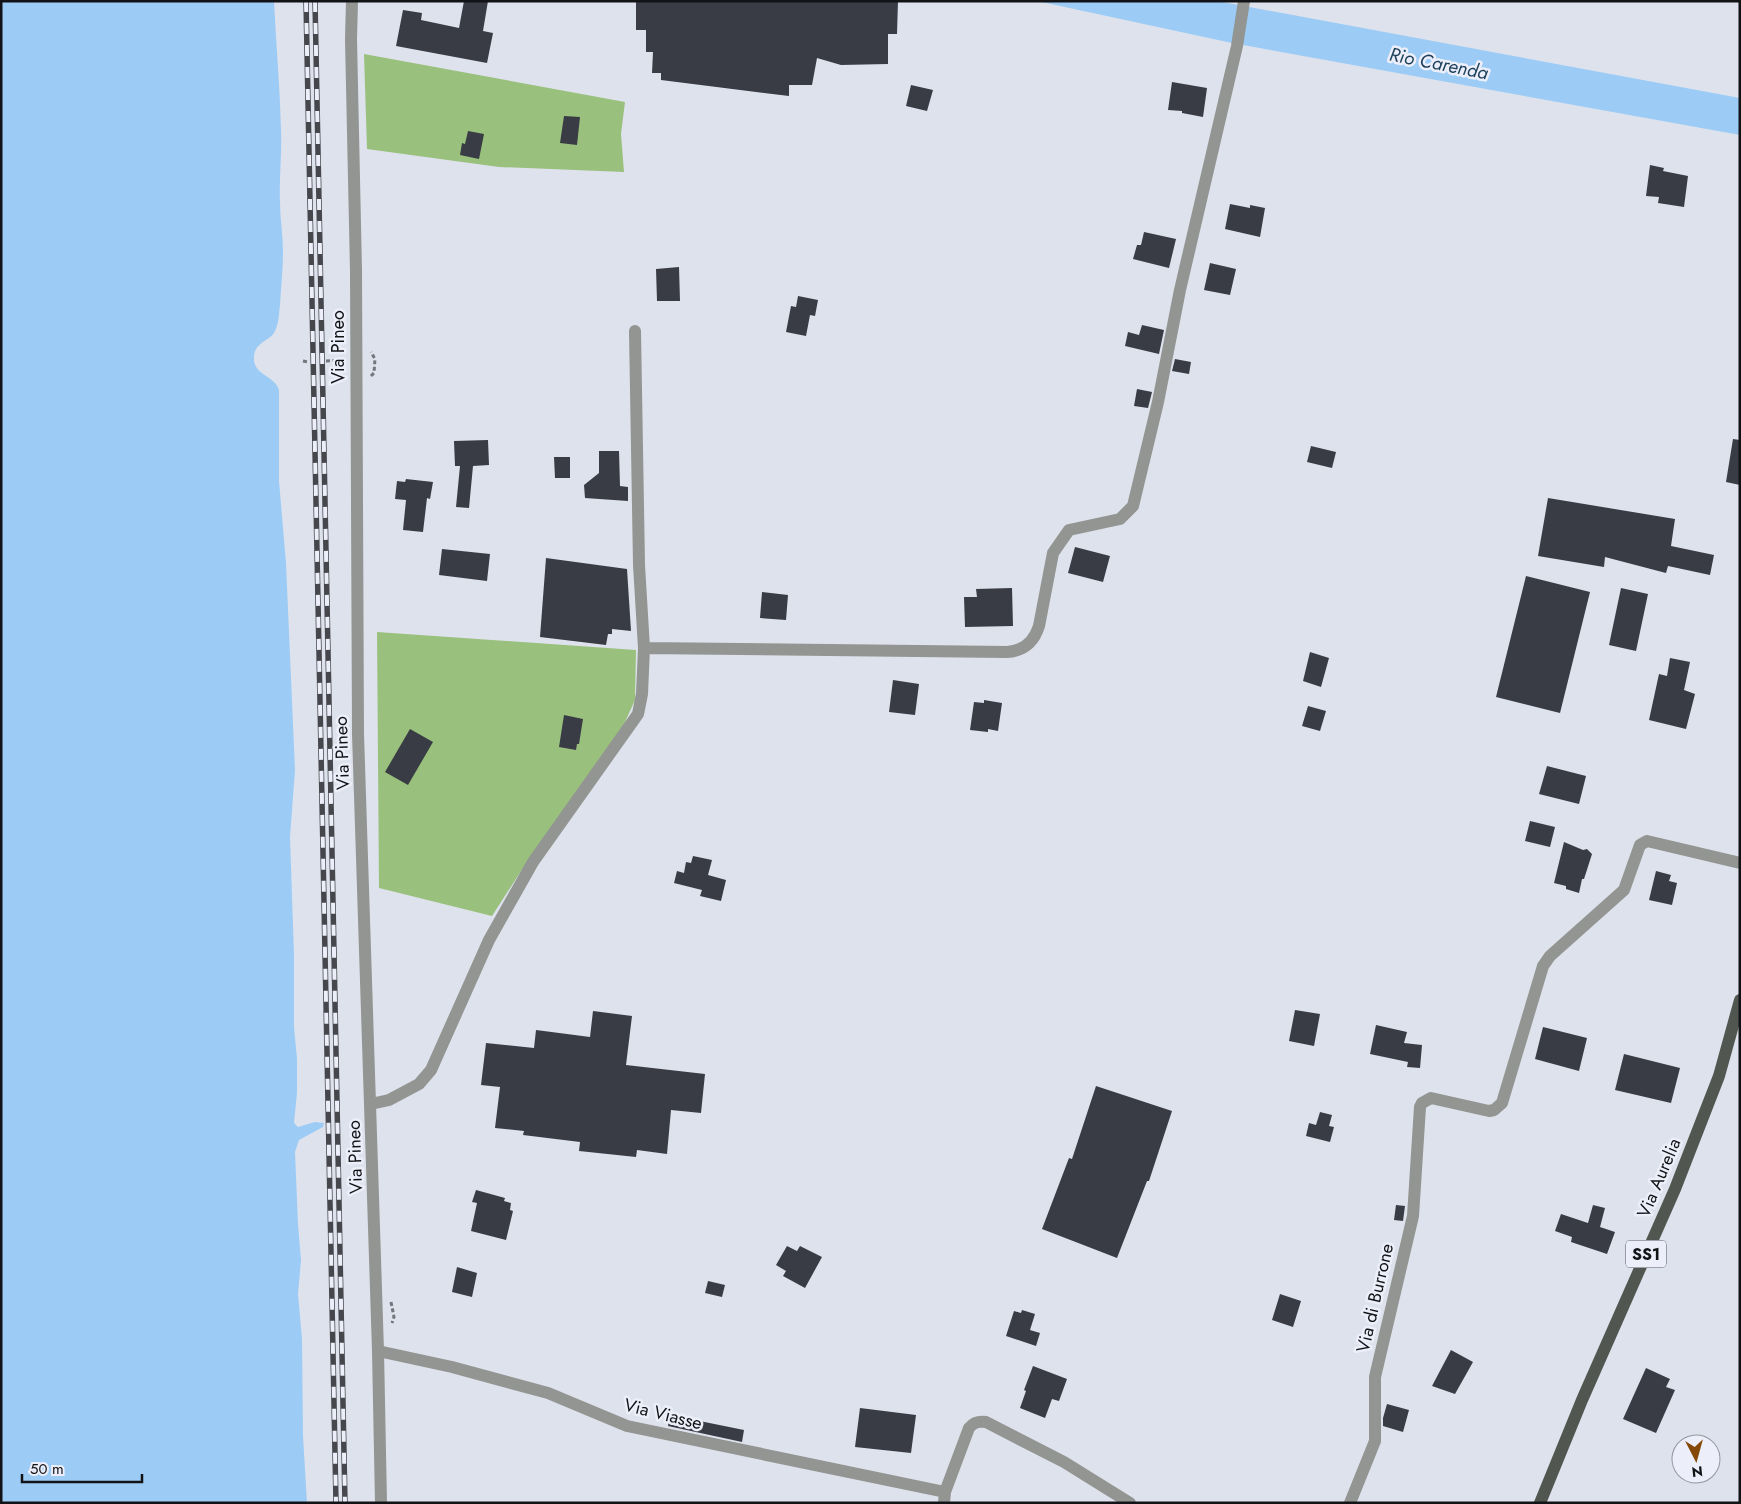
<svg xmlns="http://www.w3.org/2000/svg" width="1741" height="1504" viewBox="0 0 1741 1504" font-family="Jost,sans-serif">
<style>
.green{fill:#9ac07e}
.water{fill:#9cccf6}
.building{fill:#393c44}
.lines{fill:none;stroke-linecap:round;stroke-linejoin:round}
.path{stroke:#74767d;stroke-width:3;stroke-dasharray:4 2.5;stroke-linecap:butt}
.street{stroke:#929591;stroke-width:12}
.primary{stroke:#525650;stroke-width:12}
.rail-casing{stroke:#45474c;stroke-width:5.5}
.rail{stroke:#eceff9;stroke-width:4;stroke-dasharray:11;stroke-linecap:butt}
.labels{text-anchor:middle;stroke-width:5;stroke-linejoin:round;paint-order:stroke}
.shield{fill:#eceff9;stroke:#53555b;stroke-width:1}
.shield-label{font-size:16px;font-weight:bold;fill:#121317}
.street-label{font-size:18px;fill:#121317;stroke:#eceff9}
.water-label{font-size:19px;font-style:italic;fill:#1c3f5b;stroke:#eceff9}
</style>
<rect width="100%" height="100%" fill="#dee2ec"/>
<path class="green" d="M364,54L625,102L621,134L624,172L499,167L367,149Z
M377,632L636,650L635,700L625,722L609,747L521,871L492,916L379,888Z"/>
<path class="water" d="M1,1H274C276,44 280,87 281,130C282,154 279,178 280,202C280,219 283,235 283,251C283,269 281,287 280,305C279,313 279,323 275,331C271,341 253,342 254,359C254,375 275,376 279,390V481L286,563L295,770L290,837L294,955V1027L297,1059V1093L294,1123L298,1127L315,1122L324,1123L323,1127L299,1140L295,1152L298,1224L301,1260L298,1294L302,1339L303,1436L307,1503H1Z
M1037,1H1217L1740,98V135L1232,43Z"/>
<path class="building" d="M464,1H488L483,31L493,33L487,63L396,46L403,10L422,13L421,20L459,28Z
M636,1H898L897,34H888V64L841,65L817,58L812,85H789V96L661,80V73H652L653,52H646V30H636Z
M1172,82L1207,88L1203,117L1182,113V111L1168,110Z
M911,85L933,90L927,111L906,106Z
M564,116L580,117L577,145L560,143Z
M468,131L484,134L479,159L460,155L462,143L465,144Z
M1650,165L1664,168L1663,171L1688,176L1684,207L1658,203L1659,197L1646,196Z
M1230,204L1250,208V205L1265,208L1260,237L1225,229Z
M1144,232L1176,239L1169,268L1133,259L1137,245H1141Z
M1210,263L1236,269L1230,295L1204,290Z
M679,267L680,301H657L656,269Z
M798,296L818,300L815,316L810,315L806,336L786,332L791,306L796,307Z
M1142,325L1164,330L1159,354L1125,346L1128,332L1139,335Z
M1175,359L1191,362L1189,374L1172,371Z
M1137,389L1152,392L1148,408L1134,406Z
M1733,439L1740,440V485L1726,482Z
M488,440L489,465L473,466L469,508L456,507L460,466H455L454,441Z
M1311,446L1336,452L1332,468L1307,462Z
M599,451H619L620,486L628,487V501L585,498L584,485L599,473Z
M554,457H570V478H555Z
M406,479L433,482L430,499L427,498L423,532L403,530L406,500L395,499L397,481L405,482Z
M1548,498L1675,519L1671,546L1714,555L1710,575L1668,566L1666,573L1605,557L1604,567L1538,556Z
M1075,547L1110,556L1103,582L1068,573Z
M442,549L490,554L487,581L439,575Z
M546,558L627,569L631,631L612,629V634H608L606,645L540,637Z
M1526,576L1590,592L1560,713L1496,697Z
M1012,588L1013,626L965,627L964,597H977L976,589Z
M1621,588L1648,594L1636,651L1609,645Z
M762,592L788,595L786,620L760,618Z
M1310,652L1329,658L1321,687L1303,681Z
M1670,658L1690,662L1684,690L1695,694L1686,729L1649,720L1659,674L1667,676Z
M893,680L919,684L915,715L889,712Z
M984,700L1002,703L998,731L988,729V732L970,730L974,702L984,703Z
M1308,706L1326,711L1320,731L1302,726Z
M564,715L583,719L579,744H577L576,750L559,747Z
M410,729L433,742L408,785L385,772Z
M1547,766L1586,776L1579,804L1539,794Z
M1530,821L1555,827L1550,847L1525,841Z
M1564,842L1583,850L1587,849L1592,854L1584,879H1582L1579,893L1566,889V886L1554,883Z
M693,856L712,860L708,875L726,880L721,901L700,896L702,890L674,883L677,871L684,873L686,862L691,863Z
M1656,871L1671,875L1669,881L1677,883L1672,905L1649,900Z
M1295,1010L1320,1014L1314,1046L1289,1041Z
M593,1011L632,1016L626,1065L705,1074L701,1113L671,1110L667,1154L637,1150L636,1157L579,1151L580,1142L523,1135L524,1131L495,1128L500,1087L481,1085L486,1043L534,1048L536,1030L590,1037Z
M1376,1025L1407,1032L1404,1043L1422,1045L1420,1068L1407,1067L1408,1062L1370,1054Z
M1543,1027L1587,1038L1579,1071L1535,1059Z
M1624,1054L1680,1068L1671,1103L1615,1090Z
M1096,1086L1172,1111L1149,1181H1147L1117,1258L1042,1229L1069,1158L1072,1159Z
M1320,1112L1332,1115L1329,1126L1334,1127L1330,1142L1306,1136L1309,1123L1316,1125Z
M476,1190L505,1198L504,1201L511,1203L510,1210L513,1211L506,1240L471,1231L477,1203L472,1202Z
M1396,1205L1405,1206L1403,1221L1394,1220Z
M1593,1205L1605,1208L1600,1227L1615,1232L1607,1254L1571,1242L1572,1237L1555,1231L1561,1214L1588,1223Z
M787,1246L797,1251L800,1246L822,1257L805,1288L783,1276L786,1271L776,1265Z
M457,1267L477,1273L472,1297L452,1292Z
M708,1281L725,1285L722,1297L705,1293Z
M1280,1294L1301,1301L1293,1327L1272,1320Z
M1022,1310L1035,1314L1030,1330L1040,1333L1036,1346L1006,1336L1014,1311L1021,1313Z
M1451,1350L1473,1362L1455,1394L1432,1386Z
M1033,1366L1067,1379L1059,1401L1052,1399L1045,1418L1020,1408L1026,1391L1024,1390Z
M1646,1368L1670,1379L1666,1387L1675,1390L1656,1433L1623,1419Z
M1387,1404L1409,1410L1403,1432L1383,1426V1418Z
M860,1408L916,1415L911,1453L855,1447Z
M670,1415L744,1430L742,1442L668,1426Z"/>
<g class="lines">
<path class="path" d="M303,361L309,362
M326,361L343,360
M371,376L374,373L375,359L371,352
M391,1302L394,1317L392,1323"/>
<path class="street" d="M352,1L351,39L356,271L358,734L378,1351L381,1503
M635,331L639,565L644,648
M371,1104L389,1100L419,1084L431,1070L489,940L533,862L638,714L642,694L644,648L1007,652C1024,651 1034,642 1039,626L1053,553L1069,530L1120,519L1133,506L1158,402L1180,290L1237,46L1244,1
M378,1351L452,1367L548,1393L627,1426L945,1492
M944,1503L945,1492L969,1428C974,1422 979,1421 986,1422L1064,1462L1130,1503
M1350,1503L1375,1441V1377L1413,1216L1420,1107L1422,1103L1431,1098L1489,1111L1494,1110L1502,1103L1543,966L1550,956L1624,890L1640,845L1647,841L1740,863"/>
<path class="primary" d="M1540,1503L1582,1400L1675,1189L1719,1076L1740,1000"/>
<g class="rail-casing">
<path id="rail" d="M306,1L336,1503
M315,1L345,1503"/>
</g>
<use href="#rail" class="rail"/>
</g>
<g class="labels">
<rect class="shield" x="1626" y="1240.5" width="40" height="27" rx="4"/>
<g class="shield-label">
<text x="1646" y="1260">SS1</text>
</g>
<g class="street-label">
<text transform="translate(338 347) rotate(-90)" y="6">Via Pineo</text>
<text transform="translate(342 753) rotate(-92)" y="6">Via Pineo</text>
<text transform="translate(355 1157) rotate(-92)" y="6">Via Pineo</text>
<text transform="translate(1659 1178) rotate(-67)" y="6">Via Aurelia</text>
<text transform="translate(1375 1298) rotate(-77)" y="6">Via di Burrone</text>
<text transform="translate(663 1414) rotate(14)" y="6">Via Viasse</text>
</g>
<g class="water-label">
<text transform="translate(1439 63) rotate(11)" y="7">Rio Carenda</text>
</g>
</g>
<rect width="1741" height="1504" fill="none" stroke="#121317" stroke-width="5"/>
<g transform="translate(1696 1459) rotate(174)"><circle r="24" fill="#eceff9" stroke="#95979f"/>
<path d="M0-4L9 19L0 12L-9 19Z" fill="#854807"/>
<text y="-8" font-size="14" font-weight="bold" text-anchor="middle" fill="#121317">N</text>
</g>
<path d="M22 1474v8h120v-8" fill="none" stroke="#121317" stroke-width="2.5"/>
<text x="30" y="1474" font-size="15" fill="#121317" stroke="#eceff9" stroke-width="4" paint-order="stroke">50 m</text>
</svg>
